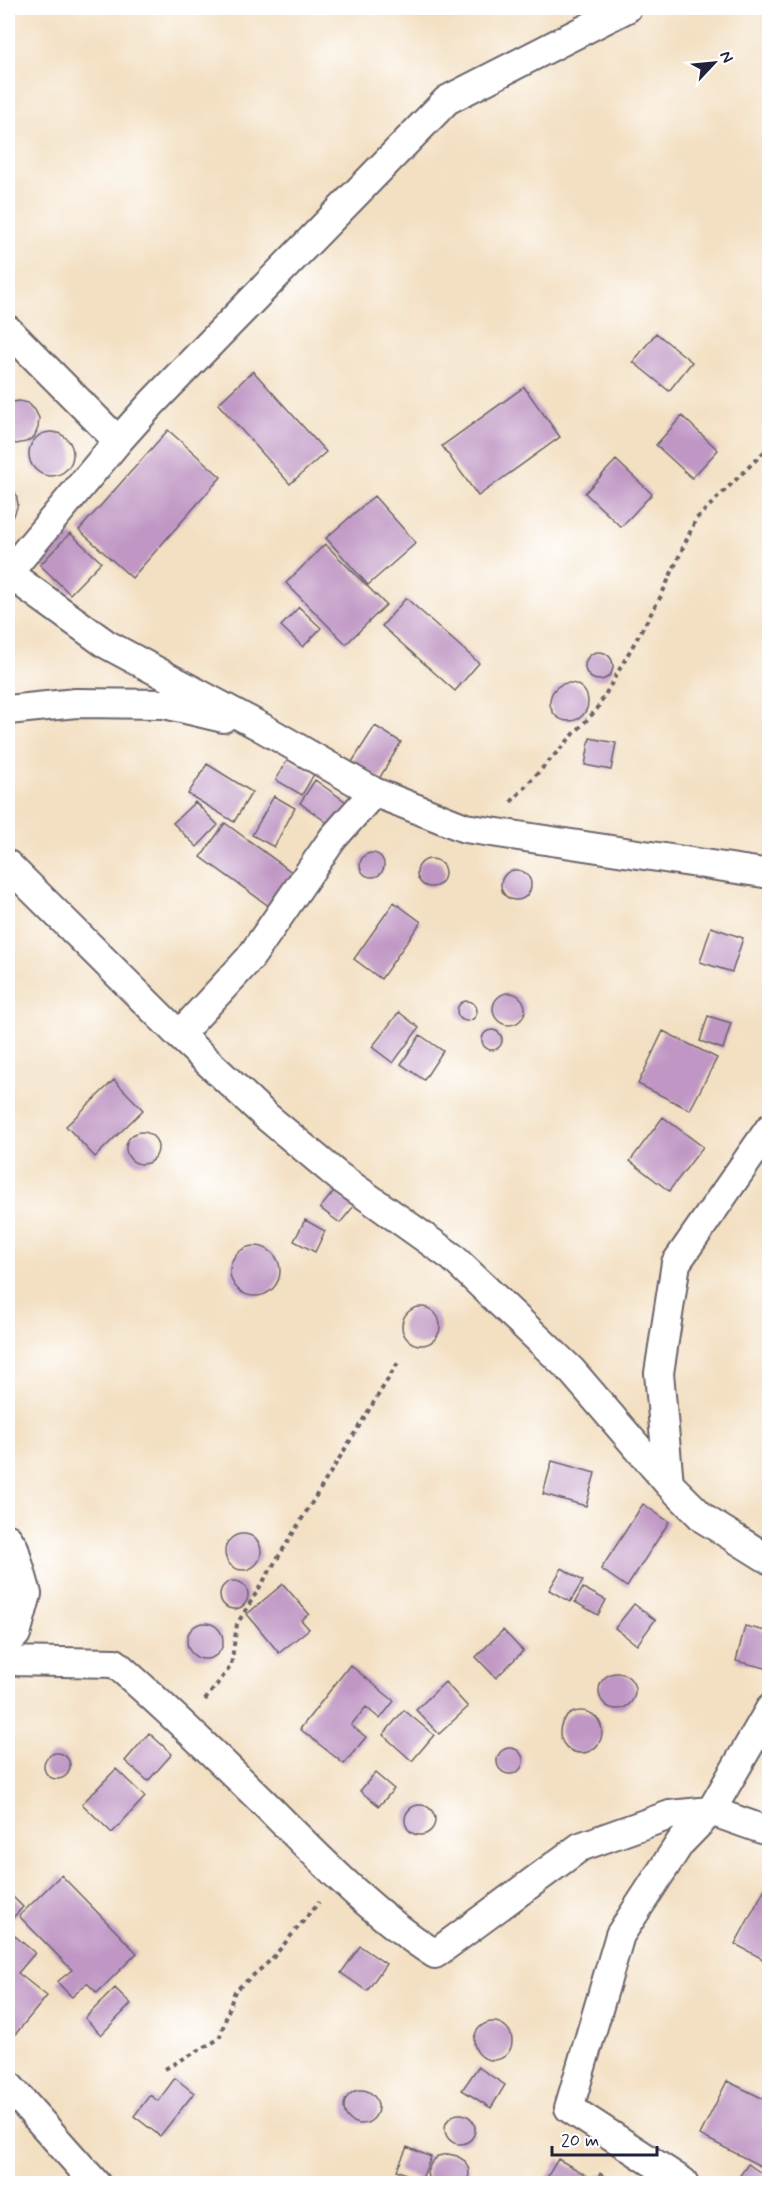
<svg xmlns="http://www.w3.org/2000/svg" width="777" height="2191" viewBox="0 0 777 2191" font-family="Mynerve,sans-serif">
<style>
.building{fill:#c097c4}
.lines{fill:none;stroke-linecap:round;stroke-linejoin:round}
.street-casing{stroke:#6b646a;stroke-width:32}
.path{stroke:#6b646a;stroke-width:4;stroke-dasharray:4.5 4.5;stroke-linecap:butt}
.street{stroke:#fff;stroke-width:28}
</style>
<rect width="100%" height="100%" fill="#fff"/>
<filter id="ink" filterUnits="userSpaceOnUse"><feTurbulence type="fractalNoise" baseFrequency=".0167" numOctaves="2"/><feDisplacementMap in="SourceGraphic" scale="12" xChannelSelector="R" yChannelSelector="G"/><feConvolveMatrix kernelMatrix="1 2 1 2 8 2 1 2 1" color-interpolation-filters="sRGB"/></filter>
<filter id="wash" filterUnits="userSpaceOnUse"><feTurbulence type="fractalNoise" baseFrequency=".008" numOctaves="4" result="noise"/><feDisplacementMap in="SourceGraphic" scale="24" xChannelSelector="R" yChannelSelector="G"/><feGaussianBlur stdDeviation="1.35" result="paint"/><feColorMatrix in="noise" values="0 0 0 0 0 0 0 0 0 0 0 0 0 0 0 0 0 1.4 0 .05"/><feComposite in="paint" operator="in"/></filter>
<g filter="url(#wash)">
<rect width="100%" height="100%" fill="#f3dfc1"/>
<g id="blocks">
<path class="building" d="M656,333L692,362L669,391L633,362Z
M253,371L326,452L290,484L218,404Z
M524,387L560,437L478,496L442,446Z
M19,401L28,403L35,410L39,418L38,428L34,437L26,442L16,444L8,441V403Z
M682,416L718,450L692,478L656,445Z
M168,430L221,477L132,578L79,530Z
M29 454a22 22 0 1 1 44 0a22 22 0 1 1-44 0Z
M616,460L652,494L621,527L585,493Z
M8,484L16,494L18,504L15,513L8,522Z
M374,496L416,543L368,585L326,538Z
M70,533L101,562L70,594L40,565Z
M325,544L386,605L346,644L286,583Z
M406,598L479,663L455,691L382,626Z
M299,607L321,628L303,647L281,626Z
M585 666a14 14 0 1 1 28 0a14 14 0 1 1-28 0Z
M550 702a19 19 0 1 1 38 0a19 19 0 1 1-38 0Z
M375,726L401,742L379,779L352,762Z
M590,738L616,743L611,770L585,765Z
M288,759L314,774L302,795L276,780Z
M207,764L252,792L234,822L188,794Z
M315,780L349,804L333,827L300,803Z
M274,796L295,808L274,847L252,835Z
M195,802L218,825L197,847L173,823Z
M225,823L297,876L273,909L201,857Z
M360 865a12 12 0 1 1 24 0a12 12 0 1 1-24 0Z
M417 873a14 14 0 1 1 28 0a14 14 0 1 1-28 0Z
M501 885a15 15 0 1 1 30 0a15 15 0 1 1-30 0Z
M394,902L421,922L381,979L354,959Z
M711,927L743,938L732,972L700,962Z
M493 1009a16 16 0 1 1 32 0a16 16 0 1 1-32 0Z
M457 1011a10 10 0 1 1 20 0a10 10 0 1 1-20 0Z
M399,1012L419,1028L393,1063L372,1047Z
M708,1016L731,1023L723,1049L700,1041Z
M482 1040a10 10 0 1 1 20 0a10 10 0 1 1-20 0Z
M663,1031L717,1058L690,1110L638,1084Z
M420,1035L443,1051L424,1080L401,1064Z
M114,1080L143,1110L95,1157L66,1126Z
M663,1117L703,1147L669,1191L630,1161Z
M126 1148a16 16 0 1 1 32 0a16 16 0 1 1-32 0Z
M334,1191L354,1206L340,1223L320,1208Z
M305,1220L325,1231L315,1252L294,1241Z
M230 1271a25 25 0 1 1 50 0a25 25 0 1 1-50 0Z
M402 1326a19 19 0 1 1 38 0a19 19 0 1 1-38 0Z
M552,1461L595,1473L586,1506L543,1494Z
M643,1504L669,1522L627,1587L601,1569Z
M225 1552a18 18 0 1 1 36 0a18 18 0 1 1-36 0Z
M562,1568L583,1581L570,1602L549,1590Z
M220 1595a14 14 0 1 1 28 0a14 14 0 1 1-28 0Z
M283,1584L309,1614L301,1620L309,1629L279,1653L247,1614Z
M583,1588L606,1600L598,1615L575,1602Z
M634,1604L655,1620L637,1645L615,1628Z
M187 1641a18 18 0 1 1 36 0a18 18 0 1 1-36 0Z
M745,1626L770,1632V1669L736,1661Z
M503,1630L523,1651L496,1678L476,1657Z
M350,1665L394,1701L380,1719L366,1707L351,1725L366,1737L344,1764L300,1729Z
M599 1691a18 18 0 1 1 36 0a18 18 0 1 1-36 0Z
M445,1682L468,1707L439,1734L416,1710Z
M404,1710L434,1735L412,1761L383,1735Z
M560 1732a21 21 0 1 1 42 0a21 21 0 1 1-42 0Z
M149,1733L172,1754L148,1781L125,1761Z
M497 1761a13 13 0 1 1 26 0a13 13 0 1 1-26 0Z
M44 1766a13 13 0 1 1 26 0a13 13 0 1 1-26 0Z
M116,1769L145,1797L112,1833L82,1804Z
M375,1773L394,1789L379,1806L360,1791Z
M405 1820a15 15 0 1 1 30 0a15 15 0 1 1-30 0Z
M61,1875L137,1953L97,1993L87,1983L72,1997L57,1982L72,1970L19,1916Z
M770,1879V1963L735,1944Z
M8,1892L23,1907L8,1923Z
M8,1930L35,1953L18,1973L47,1996L14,2036L8,2031Z
M360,1946L386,1964L367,1991L341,1973Z
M115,1988L131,2004L101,2035L85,2018Z
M474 2041a19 19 0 1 1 38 0a19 19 0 1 1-38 0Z
M478,2067L505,2085L491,2108L462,2090Z
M175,2078L194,2093L160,2136L134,2116L150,2095L158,2101Z
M727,2081L770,2102V2171L700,2135Z
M344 2107a17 17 0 1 1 34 0a17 17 0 1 1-34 0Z
M445 2129a15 15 0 1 1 30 0a15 15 0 1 1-30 0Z
M407,2147L431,2157L421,2181L397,2170Z
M448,2154L457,2156L465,2161L469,2170L468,2184H429L427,2172L431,2163L438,2156Z
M558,2159L596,2181L600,2173L617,2184H543Z
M748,2164L770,2179V2184H734Z"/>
</g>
</g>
<g filter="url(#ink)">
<use href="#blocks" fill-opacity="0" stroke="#6b646a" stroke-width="1.5"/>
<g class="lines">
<g class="street-casing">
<path id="street" d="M8,330L118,441
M8,573L118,441L153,402L447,100L627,8
M8,573L106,644L261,727L374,792L465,828L770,874
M8,710L76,703L164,704L223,718
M8,865L179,1035L266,1116L338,1176L452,1257L571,1370L669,1484L704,1519L770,1560
M179,1035L250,958L333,838L374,792
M669,1484L659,1373L676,1263L770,1128
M8,1539L14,1548L27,1594L16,1634L8,1641
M8,1661L115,1663C166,1708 215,1755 264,1803C318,1857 371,1913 435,1954L580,1847L670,1815L711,1811L770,1832
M8,2085L96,2184
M683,2182L569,2108L620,1935L680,1843L711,1811L770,1709"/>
</g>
<path class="path" d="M511,802L597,709L661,596L696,519L770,446
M205,1700L231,1666L237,1624L398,1363
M165,2069L219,2039L235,1991L271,1960L319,1902"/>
<use href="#street" class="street"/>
</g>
</g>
<rect width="777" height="2191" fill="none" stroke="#fff" stroke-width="30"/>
<g transform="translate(714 63) rotate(64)" stroke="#ffffff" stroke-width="4.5" paint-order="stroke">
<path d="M0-4.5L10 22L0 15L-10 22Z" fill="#22223b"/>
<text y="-9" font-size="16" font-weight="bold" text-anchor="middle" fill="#22223b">N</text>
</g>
<path d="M552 2146v9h105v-9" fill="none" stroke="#22223b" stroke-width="3"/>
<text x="561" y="2146" font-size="18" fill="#22223b" stroke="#ffffff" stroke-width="4.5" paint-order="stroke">20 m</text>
</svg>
